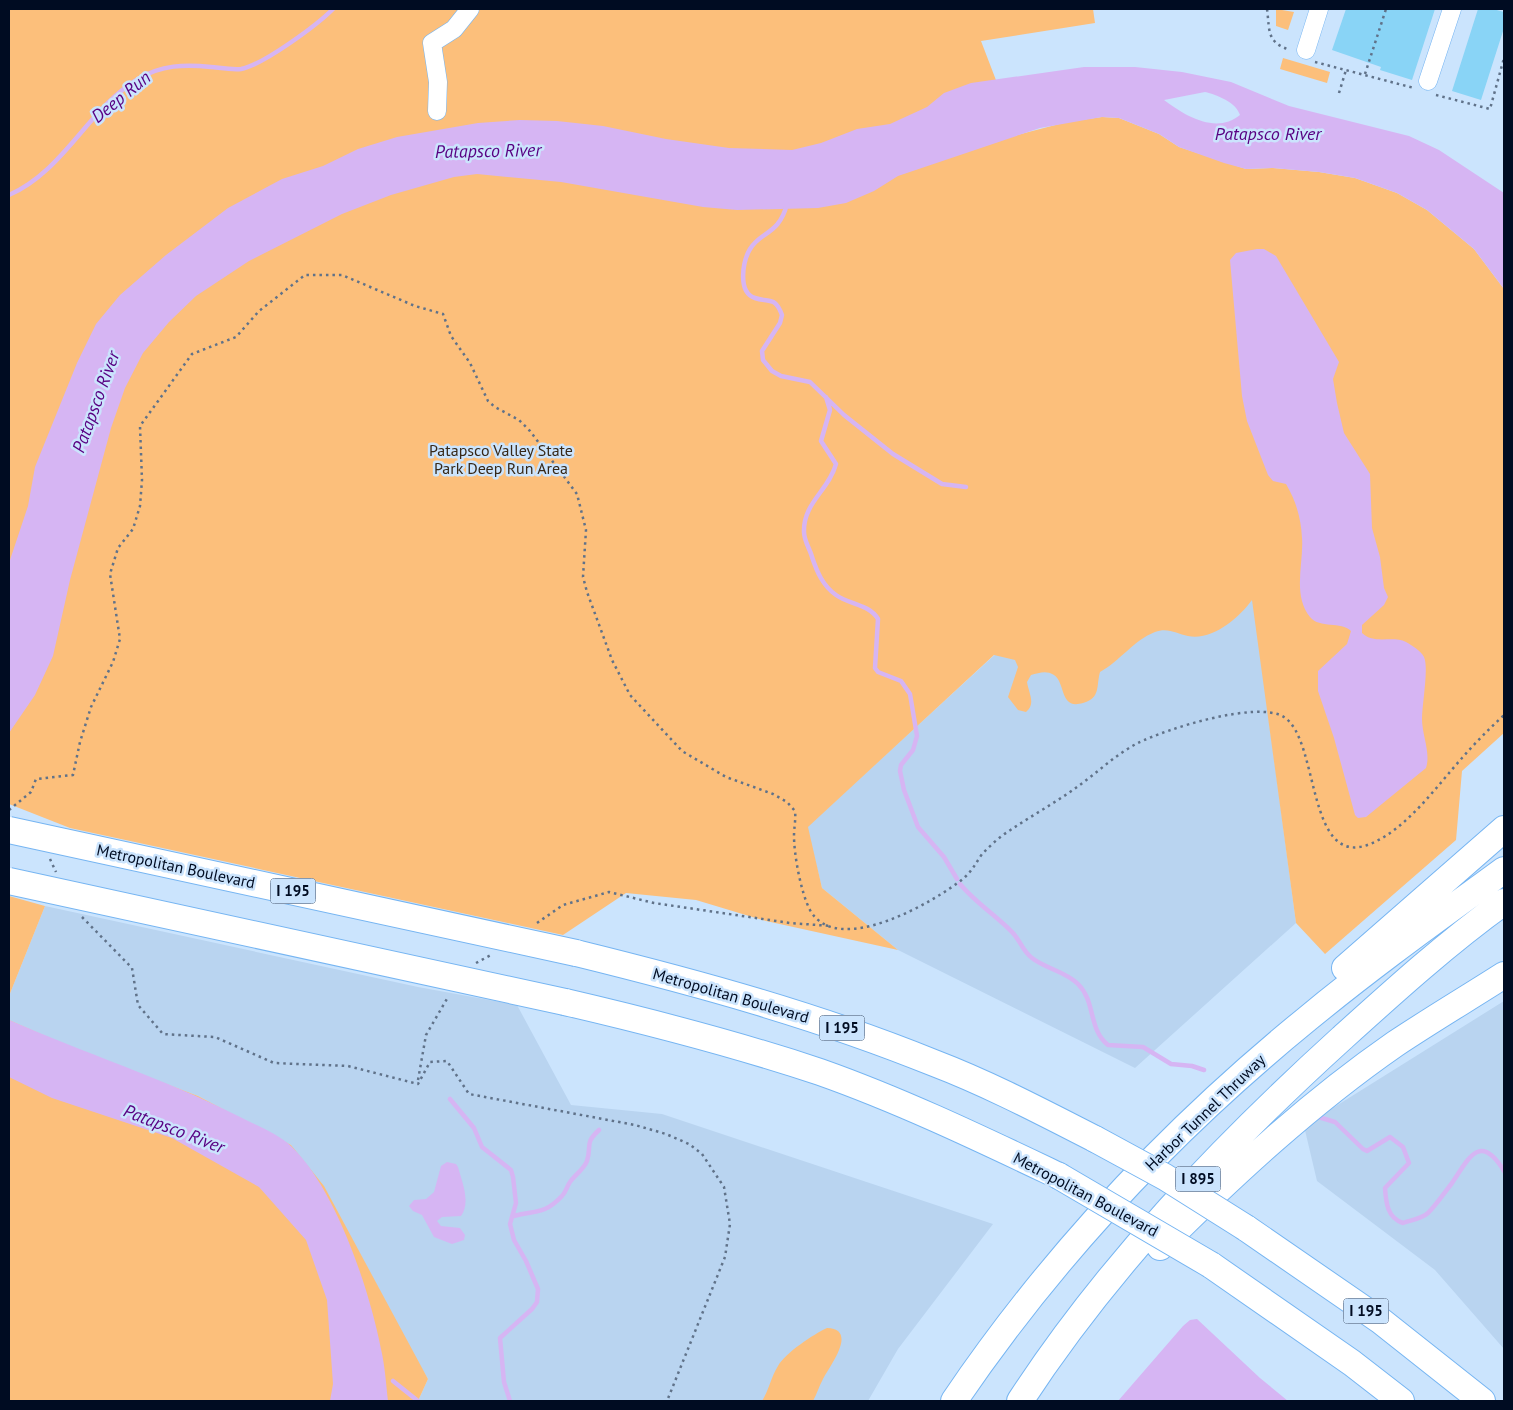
<svg xmlns="http://www.w3.org/2000/svg" width="1513" height="1410" viewBox="0 0 1513 1410" font-family="'PT Sans',sans-serif">
<style>
.built{fill:#b9d4f0}
.green{fill:#fcbf7b}
.water{fill:#d6b5f3;fill-rule:evenodd}
.lines{fill:none;stroke-linecap:round;stroke-linejoin:round}
.stream{stroke:#d6b5f3;stroke-width:4.5}
.building{fill:#89d4f6}
.minor-casing{stroke:#76b5f2;stroke-width:19}
.highway-casing{stroke:#76b5f2;stroke-width:28}
.path{stroke:#607289;stroke-width:2.5;stroke-dasharray:2.5 4;stroke-linecap:butt}
.minor{stroke:#fff;stroke-width:18}
.highway{stroke:#fff;stroke-width:26}
.highway-bridge-casing{stroke:#76b5f2;stroke-width:28;stroke-linecap:butt}
.highway-bridge{stroke:#fff;stroke-width:26}
.labels{text-anchor:middle;stroke-width:5;stroke-linejoin:round;paint-order:stroke}
.shield{fill:#cbe4fd;stroke:#3d4d64;stroke-width:1}
.shield-label{font-size:15px;font-weight:bold;fill:#000c22}
.park-label{font-size:16px;fill:#372817;stroke:#cbe4fd}
.street-label{font-size:16px;fill:#000c22;stroke:#cbe4fd}
.water-label{font-size:18px;font-style:italic;fill:#580082;stroke:#cbe4fd}
</style>
<rect width="100%" height="100%" fill="#cbe4fd"/>
<path class="built" d="M1249,571L1296,923L1135,1068L898,950L822,888L807,827L1060,595Z
M45,906L418,987L517,1005L571,1105L662,1114L993,1224L898,1349L868,1401H418L428,1379L291,1145L198,1096L77,1050L9,1020V996Z
M1504,1001V1349L1435,1270L1317,1181L1304,1126Z"/>
<path class="green" d="M9,9H1093L1095,23L981,41L1017,135L1067,122L1102,117L1119,118L1159,134L1179,147L1246,169L1273,168L1319,172L1355,178L1397,193L1427,210L1474,249L1504,289V733L1462,771L1456,840L1325,954L1296,923L1252,600C1239,618 1212,641 1188,636C1177,634 1168,627 1155,632C1134,640 1120,661 1100,672C1096,686 1101,698 1083,703C1059,710 1066,683 1054,675C1046,670 1039,673 1031,675L1027,682C1029,694 1036,704 1026,712L1018,710L1008,697L1018,667L1015,660L994,655L808,827L822,888L898,950L766,921L696,900L626,893L563,935L70,828L9,804Z
M1276,9L1294,12L1288,30L1276,26Z
M1283,58L1330,72L1327,83L1280,69Z
M9,896L45,906L9,996Z
M9,1020L77,1050L198,1096L291,1145L324,1186L428,1379L418,1401H9Z
M827,1328C859,1329 829,1367 823,1379C819,1386 817,1394 813,1401H762C769,1390 771,1377 778,1366C785,1353 814,1334 827,1328Z"/>
<path class="water" d="M1084,67H1135L1182,72L1231,82L1289,106L1409,136L1439,150L1504,193V289L1474,249L1427,210L1397,193L1355,178L1319,172L1273,168L1246,169L1224,163L1179,147L1159,134L1119,118L1102,117L1040,128L898,176L874,191L846,203L818,208L737,210L703,207L561,182L477,174L454,177L391,195L342,214L249,261L196,296L169,322L143,353L125,388L111,428L70,580L53,656L35,695L9,733V563L28,506L35,467L77,363L96,324L120,295L166,255L228,208L282,179L323,166L358,149L397,137L478,123L520,120L557,121L603,126L666,139L729,148L792,150L821,143L857,129L890,124L927,107L944,93L971,83ZM1205,92C1217,95 1236,102 1240,115C1216,135 1184,115 1164,100Z
M1257,249H1264L1276,256L1339,362L1333,379L1337,403L1344,433L1370,474L1372,528L1380,557L1384,588L1388,597L1384,605L1362,625V633C1374,645 1393,635 1406,642C1413,646 1421,651 1424,657C1429,668 1422,704 1422,719C1422,735 1431,753 1426,768L1366,817L1358,818L1355,815L1334,738L1318,691V671L1347,644L1351,631C1341,621 1320,629 1310,617C1292,595 1304,562 1302,538C1301,518 1296,501 1286,484L1273,481L1268,475L1247,421L1242,396L1230,260L1236,253Z
M9,1020C84,1053 163,1078 236,1115C253,1124 278,1133 292,1147C336,1190 369,1288 381,1349C385,1366 386,1384 388,1401H330L333,1384L327,1300L306,1240L259,1187L172,1138L52,1098L9,1077Z
M447,1162L456,1164L458,1167C462,1182 471,1202 461,1216L442,1217L437,1221L441,1226L460,1228L465,1235L464,1240L452,1244L434,1237L422,1215L413,1211L409,1206L414,1200L426,1199L434,1192L441,1166Z
M1197,1319L1260,1378L1288,1401H1118L1183,1326L1190,1320Z"/>
<g class="lines">
<path class="stream" d="M9,195C64,171 87,110 138,79C161,65 185,64 211,67C221,68 232,70 241,69C263,65 317,25 333,9
M787,204C779,235 761,231 750,249C743,261 737,292 755,298C770,303 775,296 782,315L780,323L762,351L763,360L772,371L781,376L810,382L844,415L893,454L942,484L966,487
M826,397L830,410L821,441L836,464C829,490 803,503 804,532C804,541 810,549 812,557C817,572 823,586 836,595C850,605 869,604 878,619L875,668L878,672L901,681L910,694L917,736L913,750L901,765L900,771L904,790L918,827L944,857L957,879
M960,884C975,902 995,915 1011,931C1020,939 1022,951 1032,958C1046,969 1065,971 1078,984C1096,1002 1088,1029 1108,1045L1143,1047L1171,1064L1192,1066L1204,1070
M450,1099L474,1128L482,1147L511,1170L513,1177L516,1203L510,1224L514,1240L526,1261L538,1289L537,1302L532,1309L500,1338L504,1382L510,1401
M1315,1116L1335,1122L1363,1149L1367,1151L1390,1137L1403,1147L1409,1163L1385,1188C1386,1202 1387,1218 1403,1223C1411,1220 1421,1219 1428,1213C1436,1205 1445,1192 1452,1183C1469,1158 1480,1132 1504,1171
M514,1216C536,1210 544,1215 562,1196C566,1192 567,1186 570,1182C575,1175 584,1169 587,1161C592,1145 584,1144 599,1130
M393,1381L418,1401"/>
</g>
<path class="building" d="M1346,9H1435L1412,80L1380,70L1381,67L1332,50Z
M1478,9H1493L1504,12V28L1481,100L1452,91Z"/>
<g class="lines">
<g class="minor-casing">
<path id="minor" d="M1306,50L1319,9
M1428,81L1452,9
M437,111L438,82L432,43L454,29L470,9"/>
</g>
<g class="highway-casing">
<path id="highway" d="M576,953C698,983 818,1016 934,1063C989,1084 1042,1112 1095,1139
M1345,968L1504,829
M565,1002C651,1022 736,1044 820,1072C902,1101 981,1139 1059,1176
M1246,1228L1381,1321L1482,1401
M1160,1247C1233,1174 1310,1103 1395,1044C1431,1020 1468,998 1504,975
M1211,1265L1352,1363L1401,1401
M954,1401C1051,1258 1172,1129 1307,1019C1370,967 1437,919 1504,870
M1020,1401C1108,1266 1223,1146 1342,1038C1394,991 1447,943 1504,902"/>
</g>
<path class="path" d="M1267,9C1270,31 1266,42 1290,50
M1315,62L1414,88
M1365,74L1386,9
M1339,93L1346,70
M1436,95L1490,109L1504,58
M9,810L31,792L36,779L73,775L80,742L91,707L113,662L120,639L110,574L118,548L133,529L140,506L142,480L140,426L192,354L236,337L259,311L305,275H342L415,306L443,314L451,336L470,363L488,401L495,407L519,420L530,431L577,494L586,530L583,577L587,592L612,660L630,695L682,751L726,777L773,794L787,802L795,811C796,820 794,827 794,836C794,855 801,893 810,910C837,959 936,901 964,878C972,871 976,863 982,854C990,846 999,837 1009,831C1031,816 1055,803 1077,787C1097,773 1116,754 1138,743C1166,729 1257,700 1284,717C1320,740 1306,870 1370,844C1407,829 1436,787 1462,758C1475,743 1489,729 1504,715
M50,859L56,872
M82,917L132,968L138,1005L163,1034L215,1037L274,1063L348,1066L418,1084L430,1062L447,1061L469,1094L635,1125L666,1134L689,1144L702,1154L724,1187L730,1224L725,1257L667,1401
M537,923L563,905L609,892L654,903L790,923L831,926
M476,963L491,955
M418,1080L426,1035L448,997"/>
<use href="#minor" class="minor"/>
<use href="#highway" class="highway"/>
<g class="highway-bridge-casing">
<path id="highway-bridge" d="M9,830L576,953
M9,881L565,1002
M1095,1139L1165,1177L1246,1228
M1059,1176L1211,1265"/>
</g>
<use href="#highway-bridge" class="highway-bridge"/>
</g>
<g class="labels">
<g class="shield">
<rect x="270.5" y="878.5" width="45" height="25" rx="4"/>
<rect x="819.5" y="1015.5" width="45" height="25" rx="4"/>
<rect x="1175.5" y="1166.5" width="45" height="25" rx="4"/>
<rect x="1343.5" y="1298.5" width="45" height="25" rx="4"/>
</g>
<g class="shield-label">
<text x="293" y="896">I 195</text>
<text x="842" y="1033">I 195</text>
<text x="1198" y="1184">I 895</text>
<text x="1366" y="1316">I 195</text>
</g>
<g class="park-label">
<text x="501" y="456">Patapsco Valley State<tspan x="501" dy="18">Park Deep Run Area</tspan></text>
</g>
<g class="street-label">
<text transform="translate(176 866) rotate(12)" y="6">Metropolitan Boulevard</text>
<text transform="translate(731 995) rotate(16)" y="6">Metropolitan Boulevard</text>
<text transform="translate(1205 1112) rotate(-44)" y="6">Harbor Tunnel Thruway</text>
<text transform="translate(1086 1194) rotate(28)" y="6">Metropolitan Boulevard</text>
</g>
<g class="water-label">
<text transform="translate(121 97) rotate(-39)" y="6">Deep Run</text>
<text x="1268" y="140">Patapsco River</text>
<text transform="translate(488 151) rotate(-1)" y="6">Patapsco River</text>
<text transform="translate(96 402) rotate(-70)" y="6">Patapsco River</text>
<text transform="translate(174 1129) rotate(21)" y="6">Patapsco River</text>
</g>
</g>
<rect width="1513" height="1410" fill="none" stroke="#000c22" stroke-width="20"/>
</svg>
